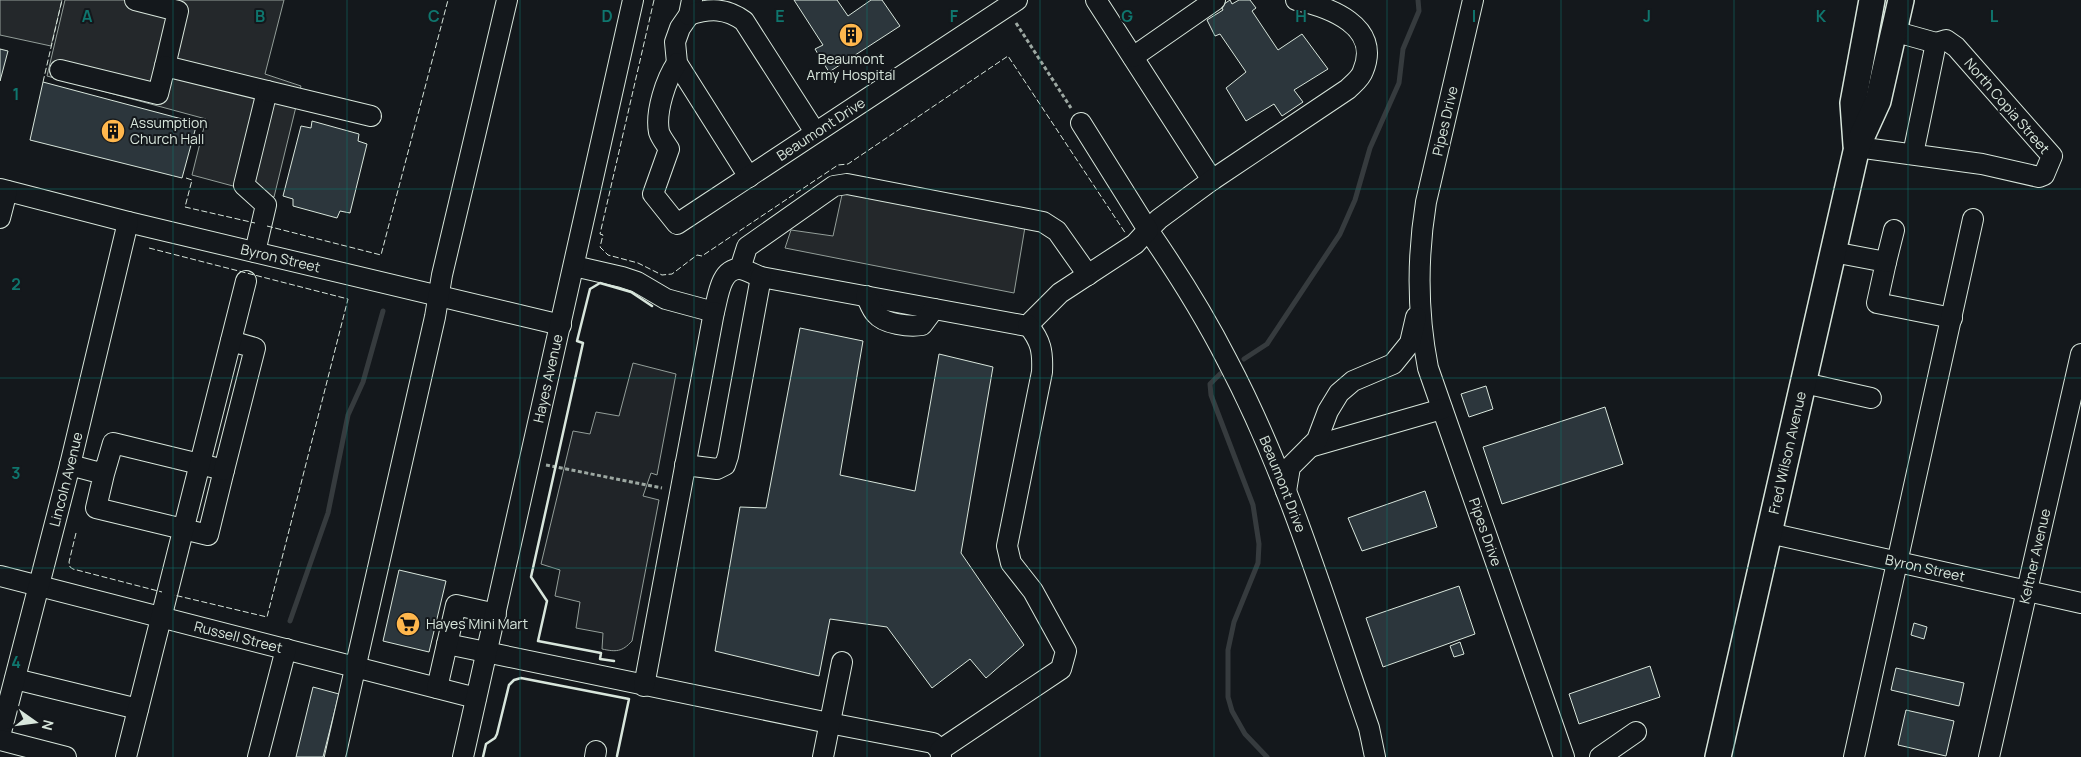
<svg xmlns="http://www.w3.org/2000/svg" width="2081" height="757" viewBox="0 0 2081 757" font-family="Manrope,sans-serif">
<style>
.green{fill:#202428;stroke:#939e99}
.parking{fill:#24282b;stroke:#939e99}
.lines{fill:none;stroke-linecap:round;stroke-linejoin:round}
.stream{stroke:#363b3e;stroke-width:5}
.building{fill:#2c363c;stroke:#d8e6dc}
.minor-casing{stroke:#d8e6dc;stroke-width:22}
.major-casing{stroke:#d8e6dc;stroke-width:28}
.path{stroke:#9da8a2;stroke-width:3;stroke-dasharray:4 2.5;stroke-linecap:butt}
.minor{stroke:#14181c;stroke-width:20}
.major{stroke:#14181c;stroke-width:25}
.fence{stroke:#d8e6dc;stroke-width:1;stroke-dasharray:6 2.5;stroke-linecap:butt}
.wall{stroke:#d8e6dc;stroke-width:2.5}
.grid{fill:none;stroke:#0f766e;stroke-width:1;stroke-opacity:0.55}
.labels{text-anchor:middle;stroke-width:4;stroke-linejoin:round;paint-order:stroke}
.poi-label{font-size:14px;fill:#d8e6dc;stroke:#14181c;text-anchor:start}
.street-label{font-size:14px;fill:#d8e6dc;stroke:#14181c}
.grid-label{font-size:16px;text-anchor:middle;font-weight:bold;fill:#0f766e;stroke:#14181c;stroke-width:4;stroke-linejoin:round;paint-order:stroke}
</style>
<rect width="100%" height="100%" fill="#14181c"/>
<path class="green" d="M633,363L676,374L657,475L651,473L643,496L659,500L632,641C622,652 616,652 602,649L603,633L576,628L580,602L555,596L560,570L541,564L573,431L590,434L596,412L619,416Z"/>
<path class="parking" d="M0,0H62L51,46L0,35Z
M65,0H284L265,74L301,86L274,197L192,175L206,119L47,76Z
M843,190L1025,227L1014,293L785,248L791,230L833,236Z"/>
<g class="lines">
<path class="stream" d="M1244,359L1267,344L1340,234L1355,200L1370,148L1399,83L1403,49L1419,11L1418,0
M1220,374L1210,384L1211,395L1253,505L1259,544L1258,563L1234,622L1228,650V697L1232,711L1245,734L1267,757
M290,621L328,513L348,415L363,382L383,311"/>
</g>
<path class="building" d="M794,0H837L848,16L871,0H882L900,26L829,72L815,49L823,45Z
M1230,0L1232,4L1239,0H1250L1256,8L1252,11L1278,50L1302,34L1328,69L1294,90L1303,102L1282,116L1274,104L1246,121L1226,88L1246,72L1220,34L1215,36L1207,20L1223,10L1221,6Z
M0,49L8,51L0,81Z
M43,82L197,123L182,178L30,140Z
M312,121L359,134L358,141L367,144L350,213L340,211L337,218L293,206V199L283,196L301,126L311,128Z
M800,328L863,341L840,475L915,491L939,354L993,367L961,553L1024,645L986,678L970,659L932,688L887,627L830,619L819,676L715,651L740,507L766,508Z
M1486,386L1493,409L1469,417L1461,394Z
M1605,407L1623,464L1502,504L1483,447Z
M1425,491L1437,527L1362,551L1348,518Z
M399,570L446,581L429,652L383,641Z
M1459,586L1475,634L1383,667L1366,618Z
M1914,623L1927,627L1924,639L1911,635Z
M1460,642L1464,654L1454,657L1450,646Z
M1650,666L1660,697L1579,724L1569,694Z
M1896,668L1964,683L1959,706L1891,690Z
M313,687L339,694L323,757H296Z
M1906,710L1954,721L1946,756L1898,745Z"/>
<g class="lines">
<g class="minor-casing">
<g id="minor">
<path d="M135,0L178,11L165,66L267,91L244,185L266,205L255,252"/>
<path d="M692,0L689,15L680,28L675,42L677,63L749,177"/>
<path d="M1096,0L1212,180"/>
<path id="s1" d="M1296,0C1329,7 1382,26 1363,71C1361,78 1353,84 1348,89L1212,180L1159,219L1148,230C1177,272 1204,315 1227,360C1288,475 1326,605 1369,728L1375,757"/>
<path id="s2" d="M1473,0L1426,202C1417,258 1417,312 1428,368L1564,757"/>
<path d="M689,15C710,8 726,8 744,21L815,132"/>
<path d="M1893,31L1936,43"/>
<path d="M1133,57L1215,0"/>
<path id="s3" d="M677,63C666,79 655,112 659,132C661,138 666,144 669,149L653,194L677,224L1017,0"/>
<path d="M60,70L158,94L165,66"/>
<path d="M267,91L371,116"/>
<path d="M1857,147L1982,164L2039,177L2044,175L2052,156L1956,47L1946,40L1936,43L1913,154"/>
<path id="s4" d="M0,189L128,222L561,325"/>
<path d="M0,218L7,191"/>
<path d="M1833,252L1886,262L1877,303L1952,318"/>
<path d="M1886,262L1894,230"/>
<path d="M574,266L622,277L637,282L666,299L714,312C718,298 720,269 739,269C745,269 755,275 761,277L1027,326L1060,293L1135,244L1148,230L1081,123"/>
<path d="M740,269L747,247L834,186L847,184L1043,222L1057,231L1088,275"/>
<path d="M866,296C869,301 871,309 876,314C884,324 909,327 922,325L934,309"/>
<path d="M1804,383L1871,398"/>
<path d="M1310,447L1442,409"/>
<path d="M70,465L104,474L96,508L208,535L224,470L113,443L104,474"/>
<path d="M685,465L717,469L725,465L728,456L761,277"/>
<path d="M224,470L255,348L231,341"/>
<path d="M1286,491L1290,467L1317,440L1328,411L1339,393L1353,381L1393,364L1410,343L1416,317"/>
<path id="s5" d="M1769,533L2081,603"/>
<path id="s6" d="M0,576L476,698"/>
<path d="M447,644L829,723L933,743L940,750L941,757"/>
<path d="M15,679L138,709"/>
<path d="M644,686L714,312"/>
<path d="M437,688L456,605L496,614"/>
<path id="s7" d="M0,736L70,465L128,222"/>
<path d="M0,740L66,757"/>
<path d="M940,750L1061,669L1066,651L1033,591L1011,563L1007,546L1042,372C1043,351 1041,341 1028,325"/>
<path d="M126,757L246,281"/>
<path d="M258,757L286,649"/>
<path d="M335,757L435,317L442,275L507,0"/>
<path id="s8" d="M463,757L633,0"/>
<path d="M595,757L596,751"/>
<path d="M823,757L842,662"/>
<path d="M1600,757L1636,732"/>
<path d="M1854,757L1973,219"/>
<path id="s9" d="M1989,757L2081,354"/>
</g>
</g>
<g class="major-casing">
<g id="major">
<path d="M1856,145L1853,103L1872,0"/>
<path id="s10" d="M1718,757L1857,147L1878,101L1901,0"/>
</g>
</g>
<path class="path" d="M1016,23L1071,108
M546,465L662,488"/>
<use href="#minor" class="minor"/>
<use href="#major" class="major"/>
<path class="fence" d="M654,0L600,234L603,235L600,247L608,255L638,263L662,275L672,274L697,255L702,256L838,165L848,164L1008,56L1126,234
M43,82L62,0
M186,178L192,180L185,207L255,223
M267,226L381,255L448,0
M149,248L348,299L267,617L174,595
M76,533L69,562L70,567L73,569L162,592"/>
<path class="wall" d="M614,661L600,659L601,653L538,641L547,601L531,577L583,343L577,341L590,289L600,283L631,292L652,306
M483,757L486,744L495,738L497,734L509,685L514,680L521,678L629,699L617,756"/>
</g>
<path class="grid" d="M173,0V757M347,0V757M520,0V757M694,0V757M867,0V757M1040,0V757M1214,0V757M1387,0V757M1561,0V757M1734,0V757M1908,0V757M0,189H2081M0,378H2081M0,568H2081"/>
<defs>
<g id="building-disc" transform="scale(1.25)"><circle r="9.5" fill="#ffb74d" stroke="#14181c"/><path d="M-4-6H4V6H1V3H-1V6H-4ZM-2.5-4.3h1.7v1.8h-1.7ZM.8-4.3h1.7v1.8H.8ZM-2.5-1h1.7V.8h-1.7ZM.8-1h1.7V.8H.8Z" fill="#111"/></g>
<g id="supermarket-disc" transform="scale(1.25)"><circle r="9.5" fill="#ffb74d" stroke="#14181c"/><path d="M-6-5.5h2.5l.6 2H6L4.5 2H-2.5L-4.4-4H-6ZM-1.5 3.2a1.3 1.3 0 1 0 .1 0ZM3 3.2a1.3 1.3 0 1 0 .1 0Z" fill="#111"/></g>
</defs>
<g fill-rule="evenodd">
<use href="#building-disc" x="851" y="35"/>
<use href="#building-disc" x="113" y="131"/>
<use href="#supermarket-disc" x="408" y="624"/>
</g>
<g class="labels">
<g class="poi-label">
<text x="851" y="64" text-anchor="middle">Beaumont<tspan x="851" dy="16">Army Hospital</tspan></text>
<text x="130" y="128">Assumption<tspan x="130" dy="16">Church Hall</tspan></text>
<text x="426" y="629">Hayes Mini Mart</text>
</g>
<g class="street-label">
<text transform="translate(2007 106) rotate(49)" y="5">North Copia Street</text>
<text transform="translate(1445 121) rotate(-77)" y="5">Pipes Drive</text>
<text dy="5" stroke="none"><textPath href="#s3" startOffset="351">Beaumont Drive</textPath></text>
<text dy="5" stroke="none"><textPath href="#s4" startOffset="289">Byron Street</textPath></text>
<text dy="5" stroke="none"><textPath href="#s8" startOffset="388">Hayes Avenue</textPath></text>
<text dy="5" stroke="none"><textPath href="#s10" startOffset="312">Fred Wilson Avenue</textPath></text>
<text dy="5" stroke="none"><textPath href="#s7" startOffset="265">Lincoln Avenue</textPath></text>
<text dy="5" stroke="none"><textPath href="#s1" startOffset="671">Beaumont Drive</textPath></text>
<text dy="5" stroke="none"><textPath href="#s2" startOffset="548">Pipes Drive</textPath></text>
<text dy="5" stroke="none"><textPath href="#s9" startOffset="206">Keltner Avenue</textPath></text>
<text dy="5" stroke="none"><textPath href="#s5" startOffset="160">Byron Street</textPath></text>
<text dy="5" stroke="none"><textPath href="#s6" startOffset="246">Russell Street</textPath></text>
</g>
</g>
<g class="grid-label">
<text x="87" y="22">A</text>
<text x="260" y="22">B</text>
<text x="434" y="22">C</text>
<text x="607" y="22">D</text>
<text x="780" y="22">E</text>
<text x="954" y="22">F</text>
<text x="1127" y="22">G</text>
<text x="1301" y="22">H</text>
<text x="1474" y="22">I</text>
<text x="1647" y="22">J</text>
<text x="1821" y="22">K</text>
<text x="1994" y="22">L</text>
<text x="16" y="100">1</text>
<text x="16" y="290">2</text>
<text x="16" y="479">3</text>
<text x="16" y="668">4</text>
</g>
<g transform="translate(35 722) rotate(104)" stroke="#14181c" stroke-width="4" paint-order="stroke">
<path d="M0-4L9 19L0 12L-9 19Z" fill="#d8e6dc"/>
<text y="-8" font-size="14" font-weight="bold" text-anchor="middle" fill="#d8e6dc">N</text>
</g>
</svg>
